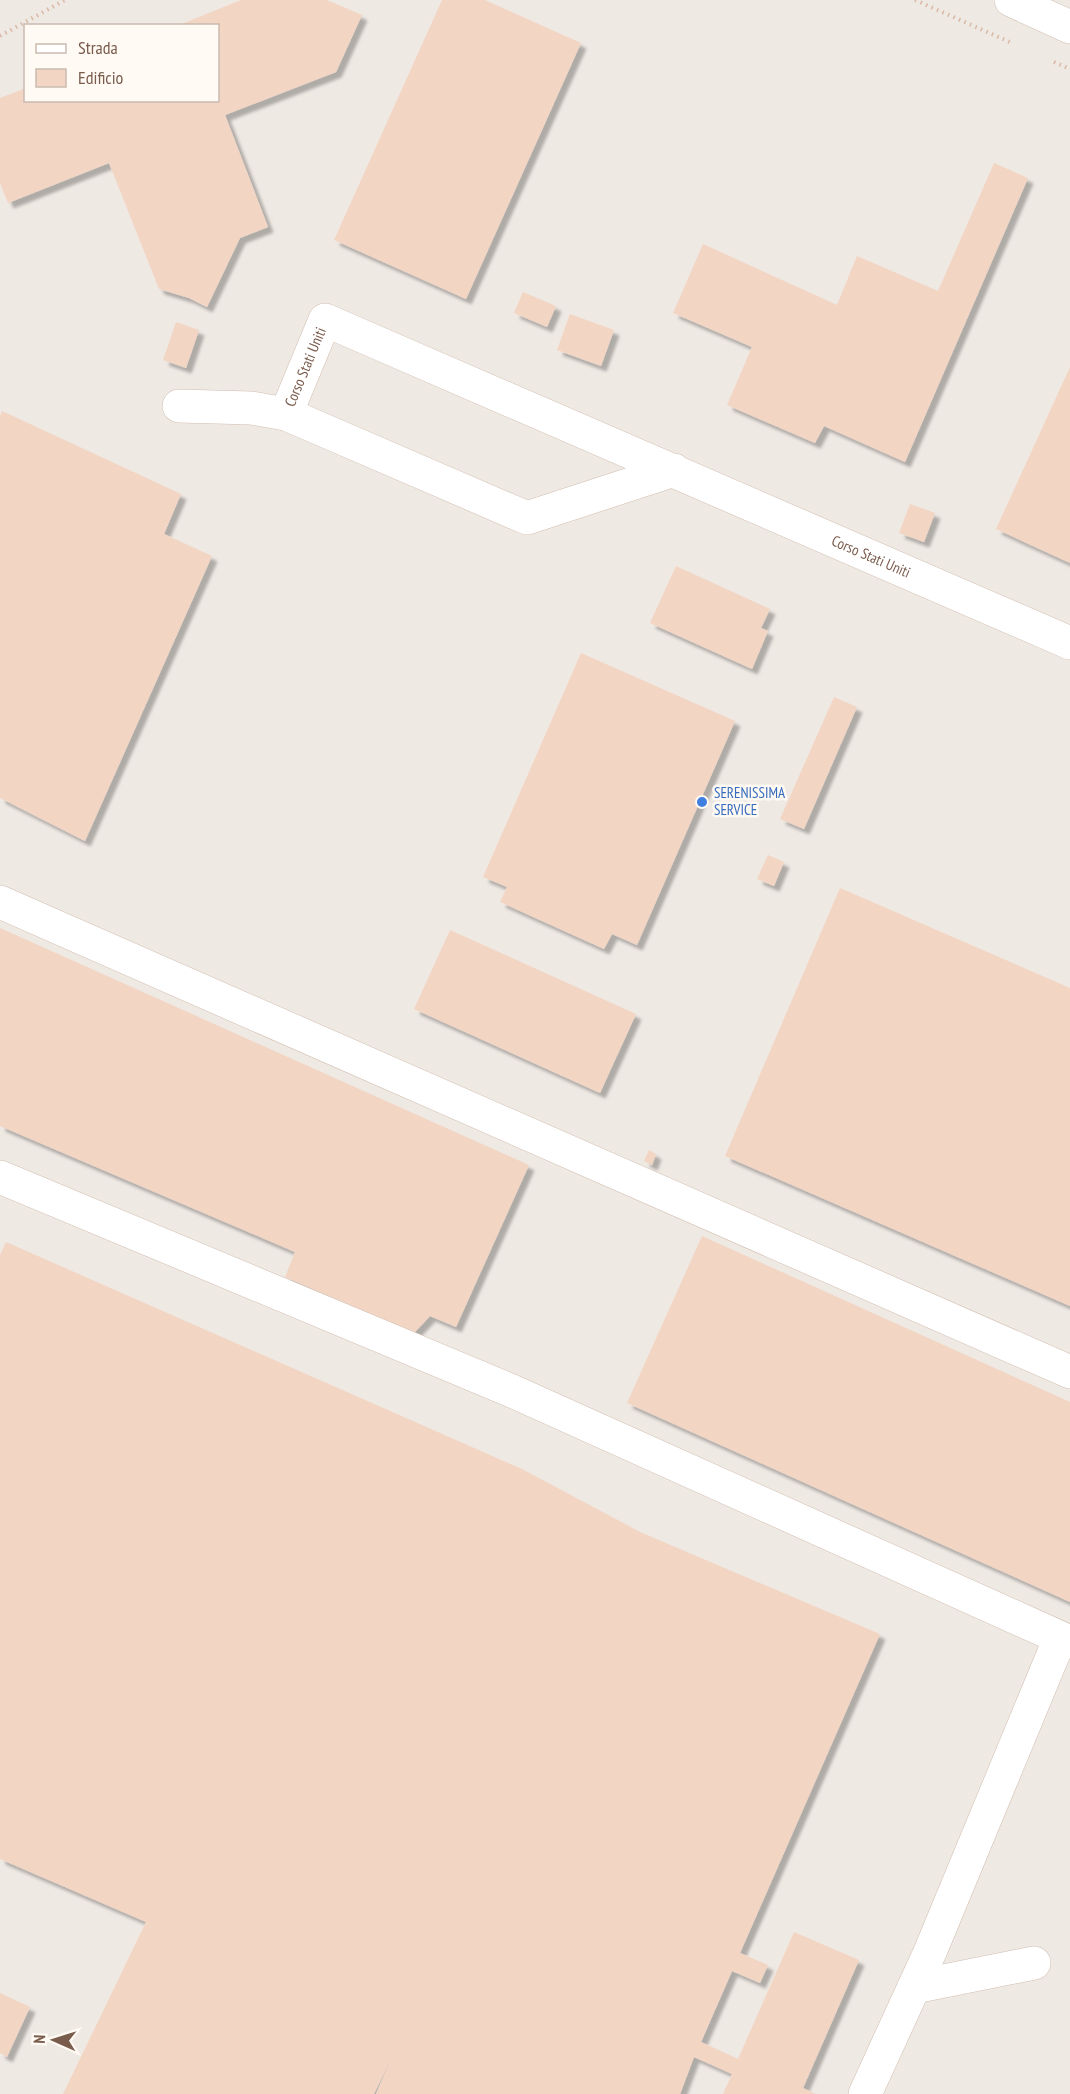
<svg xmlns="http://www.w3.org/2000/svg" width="1070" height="2094" viewBox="0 0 1070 2094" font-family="'PT Sans Narrow',sans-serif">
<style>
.industrial{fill:#efe9e4;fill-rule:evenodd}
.building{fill:#f3d5c3;filter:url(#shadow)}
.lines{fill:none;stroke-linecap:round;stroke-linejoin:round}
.minor-casing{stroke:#d1beb0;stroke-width:34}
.path{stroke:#d9b8a5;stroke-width:4;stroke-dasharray:1.5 4.5;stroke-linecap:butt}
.minor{stroke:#fff;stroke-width:33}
.shop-dot{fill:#3f7fe0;stroke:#fffaf3;stroke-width:2}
.labels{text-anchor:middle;stroke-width:5;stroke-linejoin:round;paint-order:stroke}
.street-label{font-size:15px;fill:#7a5c4d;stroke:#fffaf3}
.shop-label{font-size:15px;fill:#366cbe;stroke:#fffaf3;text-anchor:start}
</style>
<defs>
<filter id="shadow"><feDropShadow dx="5.5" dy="5.5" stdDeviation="1.5" flood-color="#0004"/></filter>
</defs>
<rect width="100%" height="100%" fill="#fdf6ec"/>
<path class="industrial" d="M0,0H1070V2094H0ZM26,26H218V100H26Z"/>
<path class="building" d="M241,0H327L362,15L336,72L225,115L268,227L240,238L207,307L189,298L159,289L109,163L8,203L0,183V98L26,88V100H218V26L179,25Z
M442,0H485L581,43L466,299L334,240Z
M994,163L1028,178L905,462L824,426L815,443L727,405L752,347L673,313L703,244L837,305L857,256L938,291Z
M523,292L556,306L547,327L514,313Z
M570,314L614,330L601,366L557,350Z
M176,322L199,330L186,368L163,360Z
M1070,367V563L996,529Z
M2,411L181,494L164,534L212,556L85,841L0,798V416Z
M910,504L935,513L924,542L899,533Z
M676,566L770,609L761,628L768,631L752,669L650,623Z
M581,653L735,721L637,945L612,934L604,949L500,902L507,887L483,877Z
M834,697L857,707L804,829L780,819Z
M768,855L784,862L774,886L757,879Z
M840,888L1070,988V1306L725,1156Z
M0,928L529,1165L456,1327L430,1316L414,1333L285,1277L295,1252L0,1126Z
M450,930L636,1014L600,1093L414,1009Z
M649,1150L656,1154L652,1165L644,1161Z
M702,1236L1070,1402V1602L627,1403Z
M6,1242L522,1469L640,1532L880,1634L740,1953L768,1965L760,1983L732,1971L701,2042L738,2059L794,1932L859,1960L803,2088L816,2094H723L732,2074L694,2057L680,2094H376L390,2061L374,2094H63L146,1922L0,1859V1255Z
M0,1993L30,2007L7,2057L0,2053Z"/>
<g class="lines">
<g class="minor-casing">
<g id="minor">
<path d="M1011,0L1070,27"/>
<path d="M179,406L251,408L286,414"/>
<path id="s1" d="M674,470L527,518L286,414L325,320L1070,643"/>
<path d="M0,902L1070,1372"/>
<path d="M0,1177L512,1391L1070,1642"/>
<path d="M914,1987L1034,1963"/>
<path d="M865,2094L930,1952L1060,1638"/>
</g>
</g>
<path class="path" d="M915,0L1012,43
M0,36L65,0
M1054,62L1070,69"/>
<use href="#minor" class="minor"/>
</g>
<circle class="shop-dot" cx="702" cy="802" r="6"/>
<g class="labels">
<g class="street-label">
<text dy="5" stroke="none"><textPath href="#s1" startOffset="468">Corso Stati Uniti</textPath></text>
<text dy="5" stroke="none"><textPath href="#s1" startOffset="1114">Corso Stati Uniti</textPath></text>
</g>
<g class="shop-label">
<text x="714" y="798">SERENISSIMA<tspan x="714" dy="17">SERVICE</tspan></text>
</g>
</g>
<rect x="24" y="24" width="195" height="78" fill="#fffaf3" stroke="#cabbb1" stroke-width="1.5"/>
<rect x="36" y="44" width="30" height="9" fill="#ffffff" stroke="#cabbb1" stroke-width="1.5"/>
<text x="78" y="54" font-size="18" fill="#7a5c4d">Strada</text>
<rect x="36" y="69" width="30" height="18" fill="#f3d5c3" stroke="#cabbb1" stroke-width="1.5"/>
<text x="78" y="84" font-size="18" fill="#7a5c4d">Edificio</text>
<g transform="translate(54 2040) rotate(273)" stroke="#fffaf3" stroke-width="4.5" paint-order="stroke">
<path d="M0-4.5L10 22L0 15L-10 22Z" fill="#7a5c4d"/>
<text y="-9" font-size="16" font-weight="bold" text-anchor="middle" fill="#7a5c4d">N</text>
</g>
</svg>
